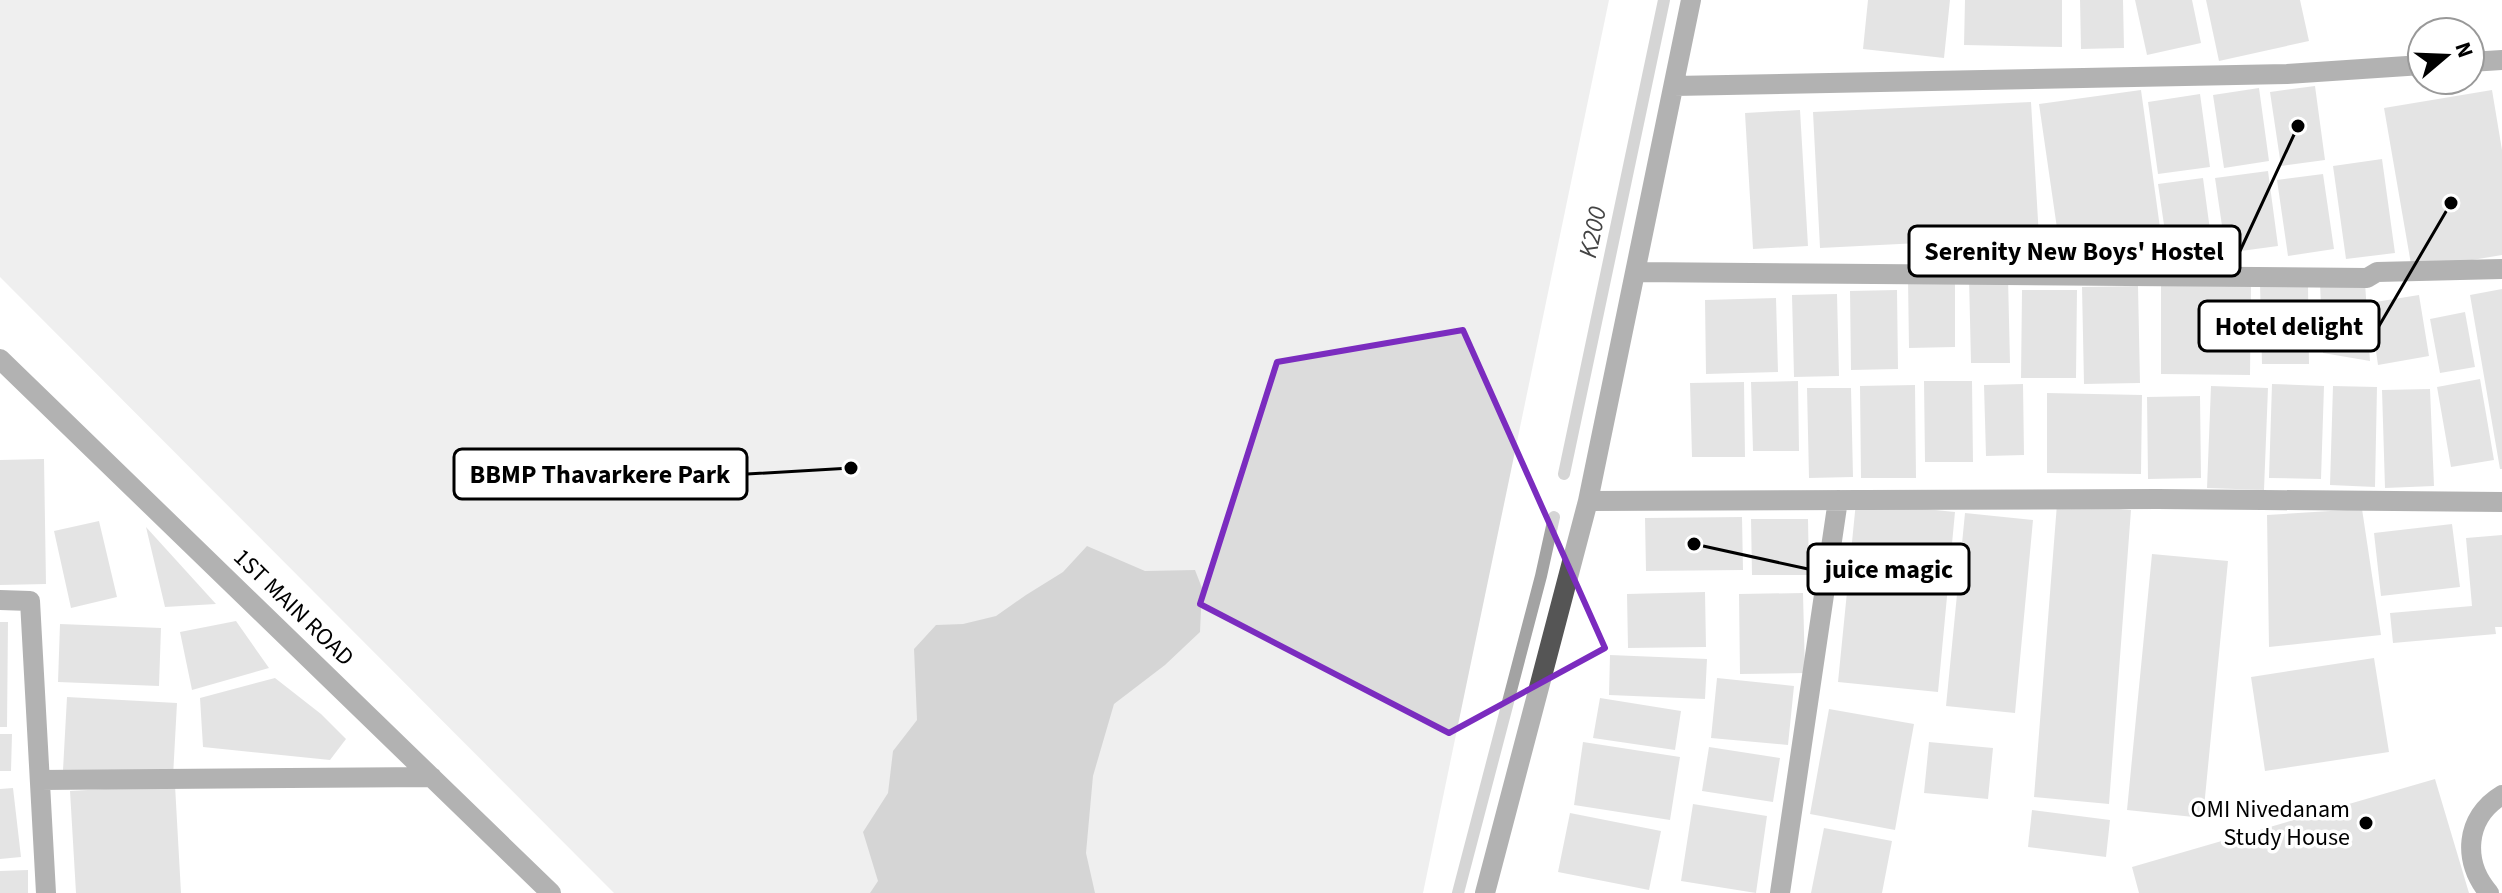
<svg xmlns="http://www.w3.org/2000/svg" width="2502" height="893" viewBox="0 0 2502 893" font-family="'Source Sans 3',sans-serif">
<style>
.green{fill:#dcdcdc}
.water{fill:#a3a3a3}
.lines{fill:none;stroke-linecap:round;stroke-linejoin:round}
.stream{stroke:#a3a3a3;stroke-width:12}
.building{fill:#c4c4c4}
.minor{stroke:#555;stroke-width:20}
.marked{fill:none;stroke:#7b2cbf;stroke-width:6;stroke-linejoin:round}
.poi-dot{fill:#000;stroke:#fff;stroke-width:3}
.labels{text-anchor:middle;stroke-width:7;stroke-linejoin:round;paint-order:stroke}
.street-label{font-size:24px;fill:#000;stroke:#fff}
.poi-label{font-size:24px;fill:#000;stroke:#fff;text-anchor:end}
.water-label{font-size:26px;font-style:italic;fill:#444;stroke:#fff}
.leader{fill:none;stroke:#000;stroke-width:3}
.callout-dot{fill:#000;stroke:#fff;stroke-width:3}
.callout{fill:#fff;stroke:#000;stroke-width:3}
.callout-label{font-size:26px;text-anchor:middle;font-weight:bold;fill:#000}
</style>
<rect width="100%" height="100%" fill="#fff"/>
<path class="green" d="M0,0H1609L1423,893H614L0,277Z"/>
<path class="water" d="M1087,546L1145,571L1195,570L1202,588L1200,632L1165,665L1114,704L1093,776L1086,853L1095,893H870L878,881L863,832L888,793L893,751L917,720L914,649L936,625L963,624L996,616L1026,595L1063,572Z"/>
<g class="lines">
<path class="stream" d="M1564,474L1664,0
M1458,893L1541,576L1554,517"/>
</g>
<path class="building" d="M1868,0H1950L1944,58L1863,49Z
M1965,0H2062V47L1964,45Z
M2080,0H2123L2124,48L2081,49Z
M2135,0H2192L2201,43L2147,55Z
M2206,0H2300L2309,41L2219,61Z
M2315,86L2325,160L2281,166L2270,92Z
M2259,88L2269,161L2224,168L2213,95Z
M2141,90L2161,235L2060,249L2039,104Z
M2492,90L2502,150V255L2412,270L2384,108Z
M2200,94L2210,167L2158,174L2148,102Z
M2031,102L2039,237L1820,248L1813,112Z
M1800,110L1808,246L1753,249L1745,113Z
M2382,159L2395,253L2346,259L2333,166Z
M2268,171L2278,246L2226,253L2215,178Z
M2323,174L2334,249L2288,256L2277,180Z
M2203,178L2212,245L2168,252L2158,184Z
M2008,277L2010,363H1971L1969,278Z
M1955,278V347L1909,348L1908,279Z
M2365,282L2370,361L2323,353L2320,284Z
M2161,283L2251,284L2250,375L2161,374Z
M2308,284L2309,364H2262L2260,285Z
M2138,286L2140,383L2084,384L2082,287Z
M2502,289V469H2500L2470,295Z
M1897,290L1898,369L1851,370L1850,291Z
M2022,290H2077L2076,378H2021Z
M1837,294L1839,376L1794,377L1792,295Z
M2419,295L2429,356L2378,365L2369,303Z
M1776,298L1778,372L1706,374L1705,300Z
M2465,312L2475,367L2440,373L2430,319Z
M2480,379L2494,460L2451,467L2437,387Z
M1798,381L1799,451H1753L1751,382Z
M1924,381H1972L1973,462H1925Z
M1744,382L1745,457H1692L1690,383Z
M2023,384L2024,455L1986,456L1984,385Z
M2272,384L2324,386L2321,479L2269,478Z
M1915,385L1916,478H1861L1860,386Z
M2211,386L2268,388L2264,490L2207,488Z
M2333,386L2377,387L2375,487L2330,485Z
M1807,388H1851L1853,477L1809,478Z
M2430,389L2434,486L2385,488L2382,390Z
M2047,393L2142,395L2141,474L2047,473Z
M2200,396L2201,478L2148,479L2147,397Z
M44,459L46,584L0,585V460Z
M1856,502L1955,512L1938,692L1838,682Z
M2057,504L2131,510L2109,804L2034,797Z
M2362,509L2381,635L2269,647L2267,515Z
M1965,513L2033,520L2015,713L1946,706Z
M1742,517L1743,570L1646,571L1645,518Z
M1751,519H1808L1809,575H1752Z
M99,521L117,597L71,608L54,531Z
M2452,524L2460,587L2381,596L2374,533Z
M146,527L216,604L165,607Z
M2502,535V627H2495L2496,634L2393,643L2390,613L2472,606L2466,538Z
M2152,554L2228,561L2203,818L2127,810Z
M1705,592L1706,647L1628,648L1627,594Z
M1803,593L1805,673L1740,674L1739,594Z
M236,621L269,668L192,690L180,632Z
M0,622H8L7,727H0Z
M60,624L161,628L159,686L58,682Z
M1610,655L1707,659L1705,699L1609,695Z
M2374,658L2389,752L2265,771L2251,677Z
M275,678L321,714L346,739L330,760L203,747L200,698Z
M1717,678L1794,686L1788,745L1711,738Z
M67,697L177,703L173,777L63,770Z
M1600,698L1681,711L1675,750L1593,738Z
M1829,709L1914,724L1895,830L1810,814Z
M0,734H12L11,771H0Z
M1583,742L1680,757L1670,820L1574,805Z
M1929,742L1993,748L1988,799L1924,793Z
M1709,747L1780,758L1773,802L1702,791Z
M2435,779L2469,893H2139L2132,867Z
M175,785L181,893H76L70,791Z
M13,788L21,857L0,859V789Z
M1693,804L1767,816L1756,893L1681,881Z
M2032,810L2110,820L2106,857L2028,847Z
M1570,813L1661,831L1649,890L1558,872Z
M1824,828L1892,841L1882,893H1811Z
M28,870V893H0V871Z"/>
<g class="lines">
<path class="minor" d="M2470,62L2502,60
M1674,86L2287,74L2422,65
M1636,272L2367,278L2377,272L2502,269
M0,359L551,893
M1588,501L2158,499L2502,502
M0,600L30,601L46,893
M40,780L432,777
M1485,893L1588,501L1691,0
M1780,893L1838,500
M2489,893C2462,862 2465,817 2502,795"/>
</g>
<path d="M0 0H2502V893H0ZM1463,330L1605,648L1449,733L1200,604L1277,362Z" fill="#fff" fill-opacity=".55" fill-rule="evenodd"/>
<path class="marked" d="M1463,330L1605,648L1449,733L1200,604L1277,362Z"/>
<circle class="poi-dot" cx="2366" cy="823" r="8"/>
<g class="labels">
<g class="street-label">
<text transform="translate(294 607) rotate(44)" y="8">1ST MAIN ROAD</text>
</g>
<g class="poi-label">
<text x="2350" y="817">OMI Nivedanam<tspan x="2350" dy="28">Study House</tspan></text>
</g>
<g class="water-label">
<text transform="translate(1592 232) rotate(-78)" y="9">K200</text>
</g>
</g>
<path class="leader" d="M2298 126L2240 251M2451 203L2379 326M851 468L747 474M1694 544L1808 569"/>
<g class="callout-dot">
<circle cx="2298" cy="126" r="8"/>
<circle cx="2451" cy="203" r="8"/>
<circle cx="851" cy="468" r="8"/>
<circle cx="1694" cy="544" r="8"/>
</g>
<g class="callout">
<rect x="1909" y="226" width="331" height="50" rx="8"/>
<rect x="2199" y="301" width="180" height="50" rx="8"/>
<rect x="454" y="449" width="293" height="50" rx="8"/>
<rect x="1808" y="544" width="161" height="50" rx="8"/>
</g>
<g class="callout-label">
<text x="2074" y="260">Serenity New Boys' Hostel</text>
<text x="2289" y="335">Hotel delight</text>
<text x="600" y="483">BBMP Thavarkere Park</text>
<text x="1889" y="578">juice magic</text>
</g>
<g transform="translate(2446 56) rotate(71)"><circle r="38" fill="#ffffff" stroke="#999999" stroke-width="2"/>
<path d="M0-6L14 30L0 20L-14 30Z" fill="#000000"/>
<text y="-12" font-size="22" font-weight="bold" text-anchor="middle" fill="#000000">N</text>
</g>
</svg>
